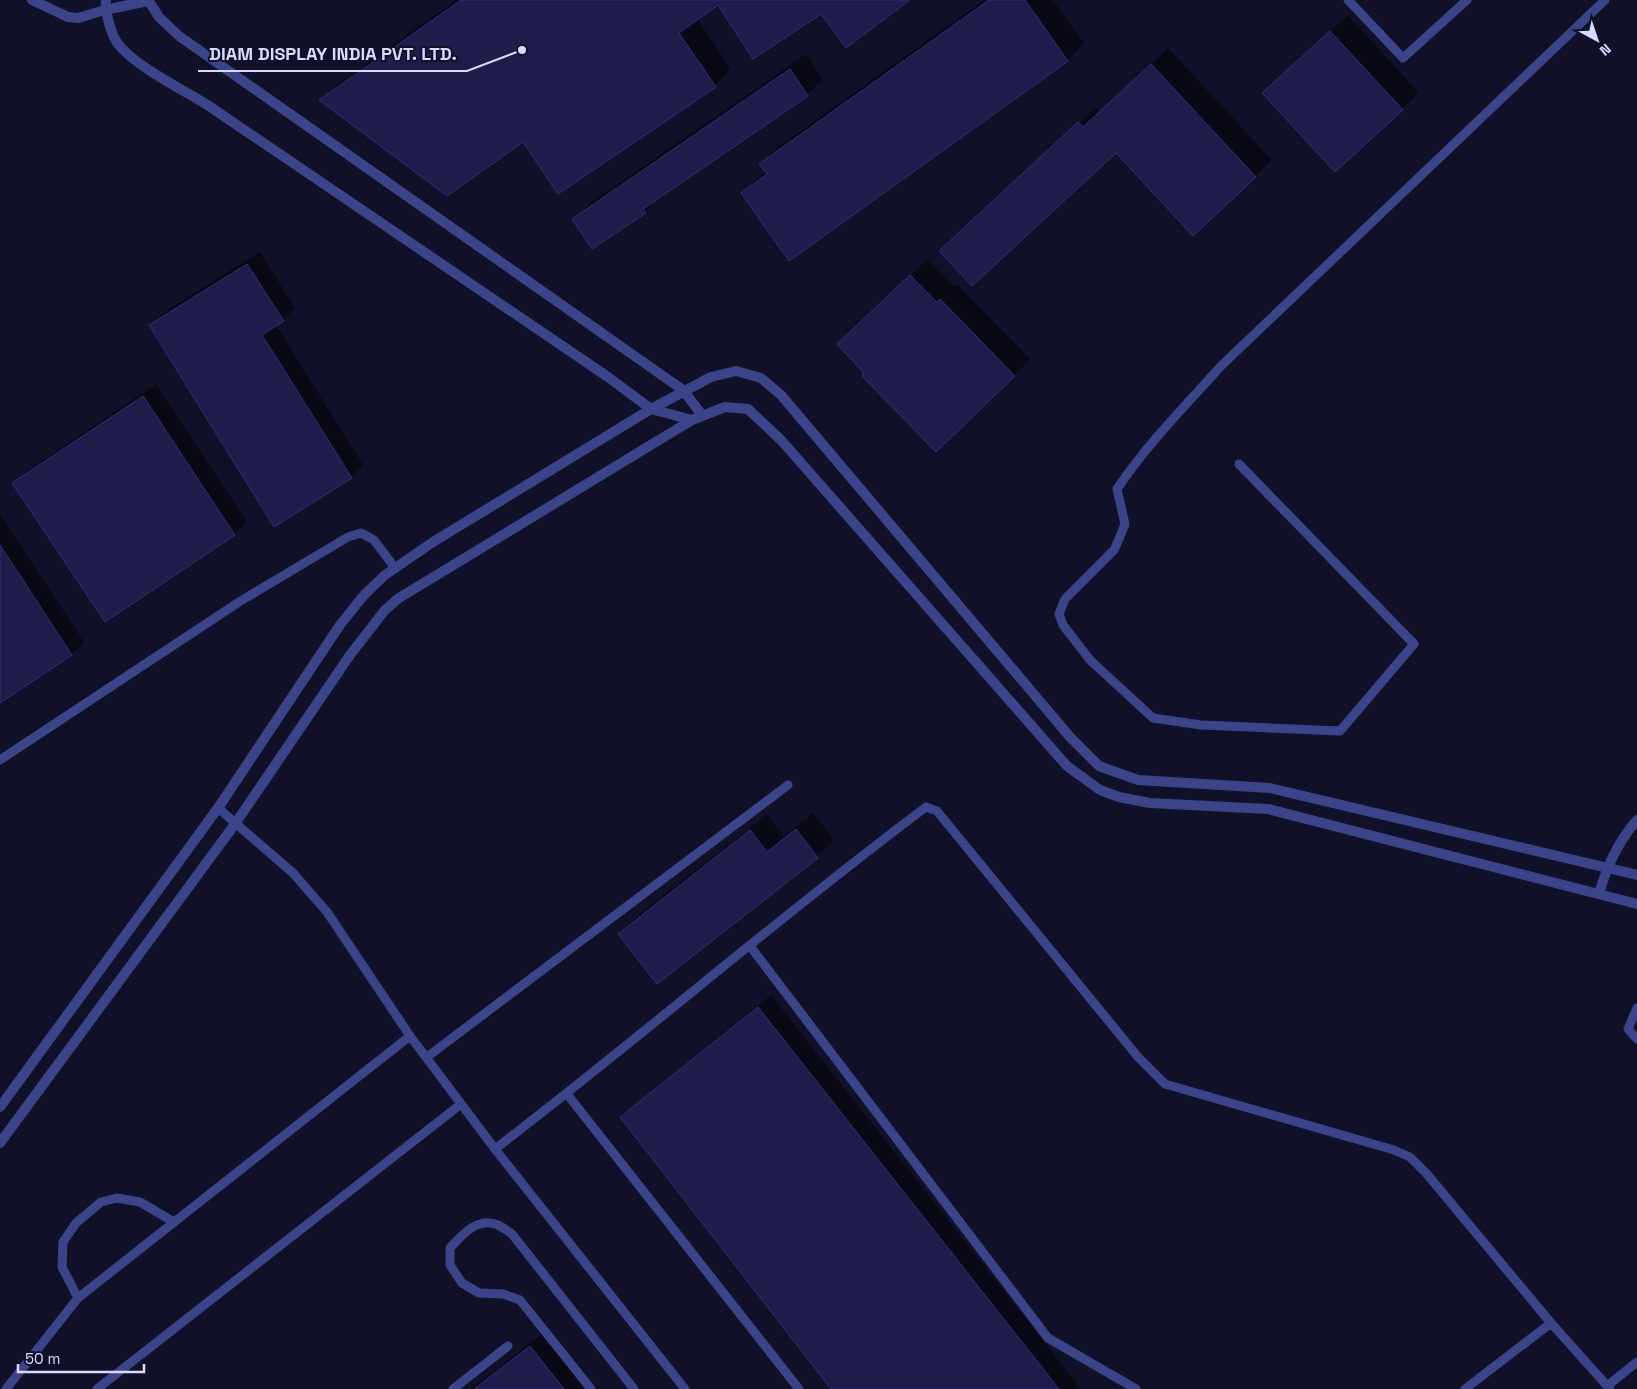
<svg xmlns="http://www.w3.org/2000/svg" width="1637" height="1389" viewBox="0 0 1637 1389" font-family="'Space Grotesk',sans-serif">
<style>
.shadow{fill:#0007}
.building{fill:#1f1c4b;stroke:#322e77}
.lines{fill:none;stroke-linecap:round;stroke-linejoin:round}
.service{stroke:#3b4488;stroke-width:9}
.minor{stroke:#3b4488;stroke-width:10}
.tertiary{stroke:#3b4488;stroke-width:10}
.leader{fill:none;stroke:#d9daff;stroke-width:2}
.callout-dot{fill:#d9daff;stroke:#111029;stroke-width:2}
.callout-label{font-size:18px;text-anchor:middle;font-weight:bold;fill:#d9daff;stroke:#111029;stroke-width:4;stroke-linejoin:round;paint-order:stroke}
</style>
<rect width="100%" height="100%" fill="#111029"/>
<path class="shadow" d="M456,0H908L821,12L718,3L697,18L731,69L715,86L523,140L321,100L338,84Z
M984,0H1053L1084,43L1067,60L742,193L766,171L761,164L778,147Z
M1348,15L1419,93L1402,109L1281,76Z
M1168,48L1272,160L1193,234L1116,152L941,251L1096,107L1100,111Z
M806,54L823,79L807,95L660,196L645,212L574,219L589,204Z
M260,252L295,308L283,320L276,325L363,465L351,477L150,326L163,313Z
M927,260L954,287L957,284L1030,359L1014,375L866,373L855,328Z
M156,384L247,522L234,534L14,483L27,471Z
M0,514L84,642L72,654L0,702Z
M813,813L834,840L817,857L657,982L620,934L636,917L767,815L784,836Z
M771,995L1081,1389H833L622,1117L635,1105Z
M547,1330L593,1389H471Z"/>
<path class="building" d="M461,0H910L846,48L821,14L753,59L718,5L679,33L716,87L558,194L523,142L447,196L319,100Z
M989,0H1025L1068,61L789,261L741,193L767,174L759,164Z
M1330,31L1403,110L1335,172L1262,93Z
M1151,64L1256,177L1193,236L1116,153L972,286L939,251L1078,122L1083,127Z
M790,69L808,96L643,209L646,213L592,249L572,219Z
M247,264L284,321L262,335L352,478L274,527L149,325Z
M910,275L937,302L940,299L1015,376L936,452L862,376L864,373L837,344Z
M143,396L235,535L105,622L12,483Z
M0,545L72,655L0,703Z
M796,829L818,858L657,984L618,934L750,830L767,852Z
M758,1007L1059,1389H831L620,1117Z
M530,1346L564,1389H474Z"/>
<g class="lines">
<path class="service" d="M1348,0L1403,58L1467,0
M1239,464L1414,644L1340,731L1201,725L1153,718L1090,660L1063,625L1059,614L1065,599L1114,550L1119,539L1125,524L1117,489C1147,444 1186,405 1222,365L1605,0
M0,760L239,602L348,537L361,533L374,540L395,568
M218,808L293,873L327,912L410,1036L495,1149L685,1389
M750,946L1048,1338L1136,1389
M1637,1008L1628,1029L1637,1039
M427,1057L788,785
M567,1094L799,1389
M495,1149C640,1038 779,917 926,807L937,811L1138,1057L1165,1084L1394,1150L1410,1157L1426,1173L1551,1323L1610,1389
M78,1298L62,1267L63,1242L76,1223L101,1202L117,1198L140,1202L174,1222
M1607,1386L1637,1362
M6,1389L78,1298L410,1036
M97,1389L461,1104
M453,1389L508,1346
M591,1389L520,1300L503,1294L479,1293L462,1283L450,1265V1248C462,1235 478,1216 498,1225C503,1227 507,1231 512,1234L634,1389
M1465,1389L1551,1323"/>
<path class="minor" d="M32,0L68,17L78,18L105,10L148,1"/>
<path class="tertiary" d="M106,0C105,13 111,34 118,44C136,67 184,90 209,106L608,377L651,409L692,420
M148,0L159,17L179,36L683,390L702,415
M1599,893C1608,865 1617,843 1637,820
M0,1107L218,808L340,625L364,595L385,575L433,542L651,409L711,377L736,371L761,378L781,395L1070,737L1099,766L1138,780L1270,788L1637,875
M0,1143L235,824L350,655L385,610L399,598L692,420L725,407L748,409L781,440L1067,766L1100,790L1119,797L1150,803L1268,809L1637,904"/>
</g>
<path class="leader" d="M522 50L467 71H198"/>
<circle class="callout-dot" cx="522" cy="50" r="5"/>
<g class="callout-label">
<text x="333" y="60">DIAM DISPLAY INDIA PVT. LTD.</text>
</g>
<g transform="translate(1597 40) rotate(140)" stroke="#111029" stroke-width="4" paint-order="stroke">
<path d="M0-4L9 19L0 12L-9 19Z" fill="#d9daff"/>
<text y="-8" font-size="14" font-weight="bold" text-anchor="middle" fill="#d9daff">N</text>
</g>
<path d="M18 1364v8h126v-8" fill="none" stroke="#d9daff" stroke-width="2.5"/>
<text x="25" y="1364" font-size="15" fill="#d9daff" stroke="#111029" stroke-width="4" paint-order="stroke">50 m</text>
</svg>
